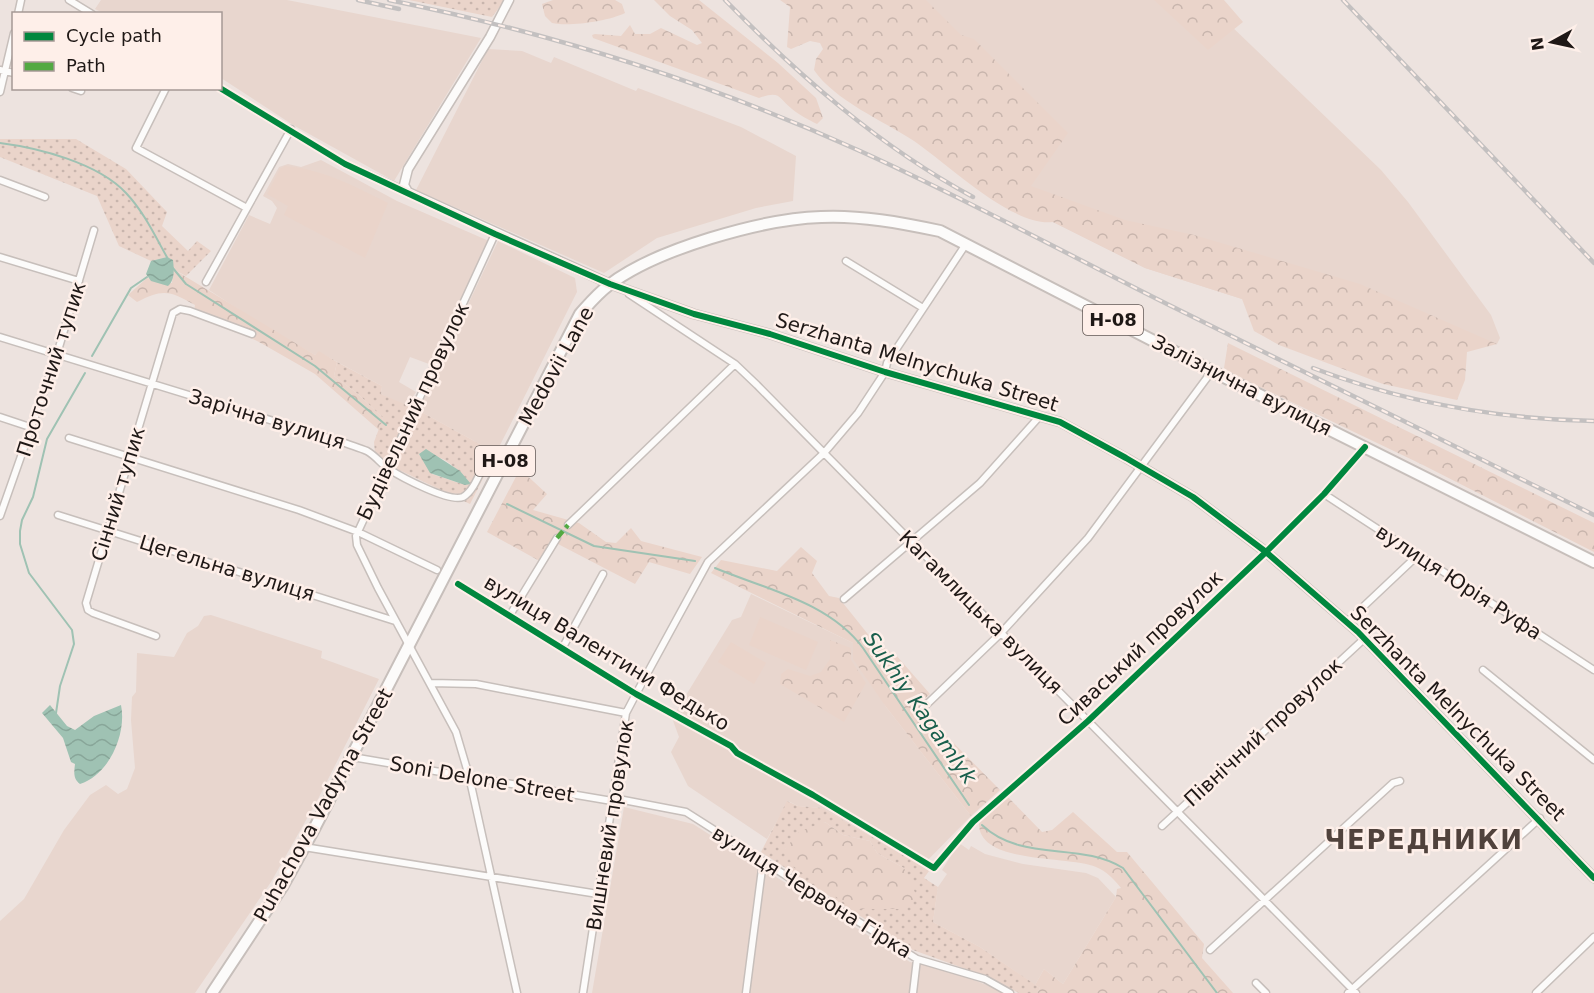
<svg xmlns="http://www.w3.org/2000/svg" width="1594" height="993" viewBox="0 0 1594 993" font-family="'DejaVu Sans',sans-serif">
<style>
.built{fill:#e8d6ce}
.grass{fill:url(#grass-dots);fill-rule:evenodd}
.forest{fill:url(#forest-crowns)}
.garden{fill:#ead4ca}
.water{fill:url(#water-waves)}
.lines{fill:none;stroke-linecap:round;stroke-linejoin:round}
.stream{stroke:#9fc2b3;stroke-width:2}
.minor-casing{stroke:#c7bfbb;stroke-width:9}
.tertiary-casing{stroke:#c7bfbb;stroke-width:11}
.primary-casing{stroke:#c7bfbb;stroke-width:14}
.minor{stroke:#fcfbfa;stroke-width:6}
.tertiary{stroke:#fcfbfa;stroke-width:8}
.primary{stroke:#fcfbfa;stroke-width:10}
.rail-casing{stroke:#c3c0c0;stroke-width:4.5}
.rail{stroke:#feefe9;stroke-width:2;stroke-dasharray:7;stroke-linecap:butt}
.quiet{stroke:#52a942;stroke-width:4.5;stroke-dasharray:9 4.5;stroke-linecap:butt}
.cycleway-casing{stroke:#feefe9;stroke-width:10}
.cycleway{stroke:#00873e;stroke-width:6}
.labels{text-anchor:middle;stroke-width:5;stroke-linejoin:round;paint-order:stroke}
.shield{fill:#feefe9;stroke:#625855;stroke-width:1.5}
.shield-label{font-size:18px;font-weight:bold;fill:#1f1816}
.street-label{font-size:20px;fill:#1f1816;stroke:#feefe9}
.water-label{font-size:21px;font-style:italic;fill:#195f4c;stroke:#feefe9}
.district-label{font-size:26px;font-weight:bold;letter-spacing:1.5px;fill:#50423c;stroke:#feefe9}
</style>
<defs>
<pattern id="grass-dots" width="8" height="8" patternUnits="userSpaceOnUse" patternTransform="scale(1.5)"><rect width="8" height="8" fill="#ead4ca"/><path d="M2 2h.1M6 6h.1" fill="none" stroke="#c8b5ad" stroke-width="1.8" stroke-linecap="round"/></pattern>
<pattern id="forest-crowns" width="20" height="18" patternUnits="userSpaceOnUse" patternTransform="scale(1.5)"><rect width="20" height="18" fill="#ead4ca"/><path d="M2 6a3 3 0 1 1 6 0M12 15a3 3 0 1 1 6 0" fill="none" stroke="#c8b5ad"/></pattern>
<pattern id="water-waves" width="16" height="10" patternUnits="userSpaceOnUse" patternTransform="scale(1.5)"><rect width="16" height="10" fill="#9fc2b3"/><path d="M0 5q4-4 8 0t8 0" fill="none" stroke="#88a699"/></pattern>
</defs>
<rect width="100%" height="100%" fill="#ede3df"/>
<path class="built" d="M101,0H287L481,38L394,181L293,125L221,78L220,14L103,13L95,9Z
M795,0H1204L1381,170L1408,202L1491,315L1500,338L1497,344L1242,299L1145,268L1053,222Z
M488,49L522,51L551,63L554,57L636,91L638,88L741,127L796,156L793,201L756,208L657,238L604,273L416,190Z
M321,160L397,201L489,241L429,364L410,357L399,382L416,392L406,407L381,394L382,386L319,352L315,355L267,328L209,290L249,215L270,224L277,208L272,201L263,196L279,167L288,164L301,167Z
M498,241L575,278L577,292L496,453L418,410Z
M751,594L853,643L886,707L971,816L922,866L822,808L798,806L788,801L767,839L688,786L671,752L679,737L672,718L732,620L741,617Z
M211,615L322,651L321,658L379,679L318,799L271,882L195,993H0V921L24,899L64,830L90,795L106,785L118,794L127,789L135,768L131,720L132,697L136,692L137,653L174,657L187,633L198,626L204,616Z
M624,807L693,824L910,962L947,970L1008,993H592Z
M959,843L969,850L971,846L985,854L1023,864L1086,873L1098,878L1116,897L1063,984L1044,969L1035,985L980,947L933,922L938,887L947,874L942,870Z"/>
<path class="grass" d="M409,0H505L492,17Z
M0,139H76L126,169L167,212L162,226L188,251L197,241L211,251L186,276L173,269V265L167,257L151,261L119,246L97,196L0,157Z
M337,362L382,386L381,394L418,410L496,453L470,504L395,468L375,453L374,442L383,418L358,394L334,376ZM419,454C441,454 457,464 465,485L432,474Z
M787,801L798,806L822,808L922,866L929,871L924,878L938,887L933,922L980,947L1040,988L1037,993H1019L988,977L913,950L761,852ZM825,822L843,835L870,841L877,853L904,868L785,849Z"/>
<path class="forest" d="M553,0H615L622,4L625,13C609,21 569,27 552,23L545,16L542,4Z
M654,0H699L778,63L816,98L823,118L817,124C809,120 799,115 792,109C778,98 781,90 759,98L593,38L592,35L595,34L621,36L630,25L635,34H650L661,28L697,45L702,43L692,30L670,16Z
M780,0H926L961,35L974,39L1068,133L1031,186L1125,220L1194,235L1360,284L1497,344L1467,352L1465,380L1457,400L1383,384L1279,345L1254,331L1242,299L1145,268L1053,222C1012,227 948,164 914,141C884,121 835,101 814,70L816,59L823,49L820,43L810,41L791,49L787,47L790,7Z
M1154,0H1224L1243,22L1208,50Z
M173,269L315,355L319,351L337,362L334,376L358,394L383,418L379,430L315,374L259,342L194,311L195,305C171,291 163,288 137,302L128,295L147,278L172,283Z
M1228,343L1594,523V552L1421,464L1237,376L1224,368Z
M520,469L547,494L533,510L579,523L606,542L616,543L631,528L641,541L702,557L690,574L649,562L635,584L558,544L545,564L487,532Z
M801,547L817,561L812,573L829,596L839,598L875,643L896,655L930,694L919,704L923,712L1000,790L971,816L886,707L853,659V643L711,573L721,560L777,571Z
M830,640L851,648V660L866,683L844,722L780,684L781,674L788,669L810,676L821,672L830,659Z
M1008,797L1042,832L1052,830L1073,812L1117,852H1127L1204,944L1202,958L1233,993H1037L1040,988L1035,985L1044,969L1063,984L1116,897L1117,889L1121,888C1115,880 1106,871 1096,867C1068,855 978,865 979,823Z
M825,822L843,835L870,841L877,853L904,868L918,899L900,909H853L793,866L785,849L800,831Z"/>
<path class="garden" d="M285,166C322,169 354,186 388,203L365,258L284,215L288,206L267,194L280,169Z
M760,617L818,642L806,670L749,645Z
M731,642L766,663L754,684L718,662Z"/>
<path class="water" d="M167,257L173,260C174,269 175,280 168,286L151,281L146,274L151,261Z
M426,449L460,471L471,484L465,485L430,473L419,454Z
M50,705L67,726L75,730L94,716L121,705C127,734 109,775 80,784C73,779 74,772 75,764L71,762L63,738L42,713Z"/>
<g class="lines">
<path class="stream" d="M0,143C39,148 98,163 126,193C144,212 155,236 168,259
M172,267L186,284L315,366L386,425
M92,356L131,288L147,277
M507,504L594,546L695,561
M715,568C765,589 829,602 863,648L969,805
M56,713L60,686L74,644L72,630L29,573L20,544V531L22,520L33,497L47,439L85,373
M982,825C1022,863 1080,841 1123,868L1217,993"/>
<g class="minor-casing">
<path id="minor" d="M69,0L92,14
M18,14L21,0
M0,70L14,73
M72,88L81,91
M166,88L136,148L245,207
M220,88L345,164L408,192
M0,92L14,33
M0,180L45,197
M495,234L356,536L357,545L378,588L456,732L469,776L517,993
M0,257L79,281
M846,261L923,308
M206,282L291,129
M629,294L735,364L757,385L1356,993
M0,337L345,443C353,446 360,448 367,451C376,456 381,464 389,469C401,477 450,503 463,497C474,491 480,472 486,461L506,456
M0,417L33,428
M69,438L299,510L358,532L437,570
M1324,494L1594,670
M58,515L395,621
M0,516L57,354L94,230
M568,525L735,364
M458,584L636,694L731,746L737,753
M844,599L980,483L1039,417
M510,615L557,538
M1347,622L1418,555
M156,636L93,613L88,610L86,603L173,313L180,309L190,311L252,334
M563,647L603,574
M1483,670L1594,760
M431,683L476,684L626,713
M923,708L1001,633L1088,538L1212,371
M740,755L813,795L934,868L973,822L1088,721L1266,552L1324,494L1365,447
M352,757L612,801
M613,798L686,812L917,959L985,979L1010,993
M1162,826L1365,638
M304,847L598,894
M1210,950L1393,783L1400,781
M1256,983L1266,993
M583,993L626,713L636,694L708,562L824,453L858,413L885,372L887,363L966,244
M746,993L763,861
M913,993L917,959
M1348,993L1540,818
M1536,993L1594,937"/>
</g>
<g class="tertiary-casing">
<path id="tertiary" d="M509,0L490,37L408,169L404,185L408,192L610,284L694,314L770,334L885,372L1060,422L1126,458L1193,497L1266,552L1358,632L1594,878"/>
</g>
<g class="primary-casing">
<path id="primary" d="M212,993L282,887L314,829L580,314C589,304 597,294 609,285C656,249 762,219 821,217C860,215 902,223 940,231L1212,371L1594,562"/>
</g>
<use href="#minor" class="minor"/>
<use href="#tertiary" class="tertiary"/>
<use href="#primary" class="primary"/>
<g class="rail-casing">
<path id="rail" d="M358,0L399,9
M389,0C551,33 710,83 860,151C964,198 1065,253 1167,304C1309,375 1452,444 1594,515
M725,0C799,76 879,146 973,197
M1343,0L1594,263
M1313,368C1405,403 1496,419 1594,421"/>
</g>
<use href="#rail" class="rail"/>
<path class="quiet" d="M557,538L568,525"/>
<g class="cycleway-casing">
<path id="cycleway" d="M220,88L345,164L495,234L610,284L694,314L770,334L885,372L1060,422L1126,458L1193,497L1266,552L1358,632L1594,878
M458,584L636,694L731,746L737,753L813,795L934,868L973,822L1088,721L1266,552L1324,494L1365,447"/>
</g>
<use href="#cycleway" class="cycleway"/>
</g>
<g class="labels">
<g class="shield">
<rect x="1083" y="305" width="60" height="30" rx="4.5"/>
<rect x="475" y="446" width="60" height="30" rx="4.5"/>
</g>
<g class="shield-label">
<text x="1113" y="326">Н-08</text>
<text x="505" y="467">Н-08</text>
</g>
<g class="street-label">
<text transform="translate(917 362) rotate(17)" y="7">Serzhanta Melnychuka Street</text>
<text transform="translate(556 366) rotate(-61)" y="7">Medovii Lane</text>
<text transform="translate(51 369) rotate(-72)" y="7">Проточний тупик</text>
<text transform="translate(1242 385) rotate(27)" y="7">Залізнична вулиця</text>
<text transform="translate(413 411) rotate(-65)" y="7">Будівельний провулок</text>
<text transform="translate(267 419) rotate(17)" y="7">Зарічна вулиця</text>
<text transform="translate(118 494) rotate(-73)" y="7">Сінний тупик</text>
<text transform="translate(227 568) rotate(17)" y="7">Цегельна вулиця</text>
<text transform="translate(1459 582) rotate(33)" y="7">вулиця Юрія Руфа</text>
<text transform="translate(981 612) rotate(45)" y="7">Кагамлицька вулиця</text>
<text transform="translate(1140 648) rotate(-43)" y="7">Сиваський провулок</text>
<text transform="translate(607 653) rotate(31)" y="7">вулиця Валентини Федько</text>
<text transform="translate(1458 713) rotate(45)" y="7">Serzhanta Melnychuka Street</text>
<text transform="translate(1263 732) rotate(-43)" y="7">Північний провулок</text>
<text transform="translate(482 779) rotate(10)" y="7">Soni Delone Street</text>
<text transform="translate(323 805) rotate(-61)" y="7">Puhachova Vadyma Street</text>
<text transform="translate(610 825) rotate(-81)" y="7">Вишневий провулок</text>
<text transform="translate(812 892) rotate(32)" y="7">вулиця Червона Гірка</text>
</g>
<g class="water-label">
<text transform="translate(920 708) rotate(55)" y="7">Sukhiy Kagamlyk</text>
</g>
<g class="district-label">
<text x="1424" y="849">ЧЕРЕДНИКИ</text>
</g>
</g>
<rect x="12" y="12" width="210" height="78" fill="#feefe9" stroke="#a59995" stroke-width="1.5"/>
<rect x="24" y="32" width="30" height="9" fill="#00873e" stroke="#a59995" stroke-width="1.5"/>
<text x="66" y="42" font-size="18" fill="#1f1816">Cycle path</text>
<rect x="24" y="62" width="30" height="9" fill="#52a942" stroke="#a59995" stroke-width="1.5"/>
<text x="66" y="72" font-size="18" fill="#1f1816">Path</text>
<g transform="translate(1552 42) rotate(262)" stroke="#feefe9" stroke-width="4.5" paint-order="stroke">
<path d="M0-4.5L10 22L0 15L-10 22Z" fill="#1f1816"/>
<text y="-9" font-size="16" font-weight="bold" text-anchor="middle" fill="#1f1816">N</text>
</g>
</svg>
